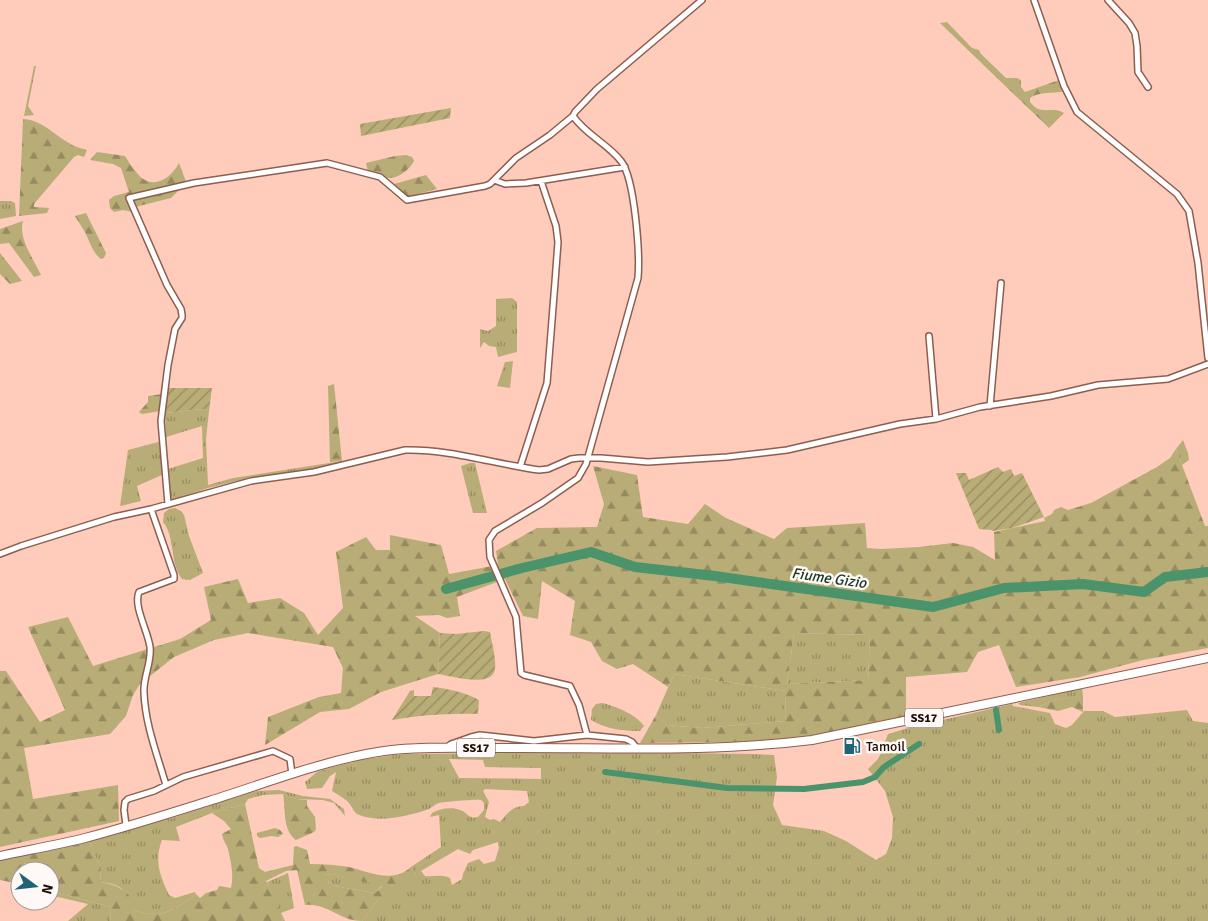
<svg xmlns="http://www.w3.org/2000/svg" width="1208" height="921" viewBox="0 0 1208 921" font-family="Signika,sans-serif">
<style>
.grass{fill:url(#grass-tufts);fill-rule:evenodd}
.forest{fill:url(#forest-firs);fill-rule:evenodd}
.garden{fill:url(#garden-furrows)}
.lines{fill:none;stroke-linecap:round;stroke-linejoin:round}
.canal{stroke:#4a936b;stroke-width:6}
.river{stroke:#4a936b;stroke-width:10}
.street-casing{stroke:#8c5e50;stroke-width:8}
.primary-casing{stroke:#8c5e50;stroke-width:10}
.street{stroke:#fff;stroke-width:5}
.primary{stroke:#fff;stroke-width:8}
.labels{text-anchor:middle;stroke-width:5;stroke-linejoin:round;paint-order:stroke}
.shield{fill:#fef8f6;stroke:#61544f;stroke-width:1}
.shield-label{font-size:12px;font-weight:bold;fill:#1e0d07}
.poi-label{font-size:14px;fill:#1e0d07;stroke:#fef8f6;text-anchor:start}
.water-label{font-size:15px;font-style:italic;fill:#163725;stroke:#fef8f6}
</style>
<defs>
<pattern id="grass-tufts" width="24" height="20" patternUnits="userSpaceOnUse" patternTransform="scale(1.25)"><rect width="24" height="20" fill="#b8ad76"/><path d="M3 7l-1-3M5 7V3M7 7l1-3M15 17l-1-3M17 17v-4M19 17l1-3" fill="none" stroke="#958b5f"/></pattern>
<pattern id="forest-firs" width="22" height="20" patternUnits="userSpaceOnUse" patternTransform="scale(1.25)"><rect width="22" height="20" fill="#b8ad76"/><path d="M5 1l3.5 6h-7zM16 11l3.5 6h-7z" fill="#958b5f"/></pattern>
<pattern id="garden-furrows" width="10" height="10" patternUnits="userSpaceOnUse" patternTransform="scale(1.25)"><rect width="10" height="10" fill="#b8ad76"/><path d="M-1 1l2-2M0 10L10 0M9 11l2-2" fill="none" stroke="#958b5f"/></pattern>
</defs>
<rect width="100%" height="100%" fill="#ffcbbb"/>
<path class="grass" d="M34,66H36L28,106L34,115L24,116Z
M0,201H11L15,203L16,216L0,219Z
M512,298L517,302V352L498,357L496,347L489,346L484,342L480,348V329L488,331L496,326V299Z
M513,361L510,388L497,386L505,362Z
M203,409L209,411L206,439L208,485L233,478L342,461L341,464L236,481L208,488L171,501L168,469L203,458L202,426L166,437L165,413Z
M1183,440L1188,453L1189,460L1182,465L1176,449Z
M162,441L164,474L137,486L141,501L120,506L128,450Z
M470,463H475L487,513H473L461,466Z
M175,508L181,511L184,515L189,536L203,573L190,580L182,579C169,562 176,538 163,522L164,513L169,509Z
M794,633L870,635L868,680L787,684Z
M674,674L786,691L785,721L702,728L667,725L656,715Z
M1082,688L1083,696L1057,699L1038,707L1020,705L1018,703Z
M602,703C615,706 636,714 644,726L640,731C624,731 605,729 591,720L592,709L596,704Z
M1012,704L1013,706L1050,713L1055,724L1066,728L1072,725L1084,711H1103L1115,717L1187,710L1193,721L1208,723V921H362L379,899L416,875L411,867L441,847L439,815L430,817L432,813C440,808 452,807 460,810C469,813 467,819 478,817L484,810V803L481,800C477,799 443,802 439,803C435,804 433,807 429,809C409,816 378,824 357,814C353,811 352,806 348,802C344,798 337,794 332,791L336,772L330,776L322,788L307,789L305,782L317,772L323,770C350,762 377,756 406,754L616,752L752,754L774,755L777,777L773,805L782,825L824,831L846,841L876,860L886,854L892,838L893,817L885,791L868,769L879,758L888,734L908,728ZM449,759L483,760L485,767L541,768V779L459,778ZM485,789L527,791L529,802L524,806C512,806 507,814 500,822L494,819L490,820L485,817L489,802L483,791ZM498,842L499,848L495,861L484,864L479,859L468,863L463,874L462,879L452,885L450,878C441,874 434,877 425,876L421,871L458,849L470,854L473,850Z
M279,790L303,796L330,799L344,809L345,816L334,803L323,800L296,799L283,794L263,795L248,799L245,804L212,813L176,827L180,841L162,840C154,861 160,876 169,895L175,898L195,892L196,894C185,902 167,916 152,914C146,914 139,912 133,910C128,890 121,884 100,882L101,867L93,852L90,838L172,818L257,791Z
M288,873L294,908L281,913L285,921H283L267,882Z
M332,874L382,885L375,893L334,886L326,879V875Z
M50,891L111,907L110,921H68L88,904L50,895Z"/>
<path class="forest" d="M947,22L972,48L979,50L981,54L1006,78H1017L1021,80V87L1025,92L1059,80L1064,91C1053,94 1039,91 1030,98V102C1041,117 1052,105 1064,113L1049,128L940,23Z
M23,119C42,120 53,134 69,143C74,147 81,148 87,150L84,157L78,155L74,157L34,204V207L49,208L47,213L19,216Z
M97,152L125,156C129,162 132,168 137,173C151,191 170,180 179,163L188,187L180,189L171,198L135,207L136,210L133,212L123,210L114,212L110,208L109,200L114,196L129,192L121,168L113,164L90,160Z
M406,155L412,157L414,161C410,169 398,179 388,178C382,177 374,173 368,172L366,163L395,156Z
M426,175L437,189L406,197L394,184Z
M86,213L106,253L104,258L101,259C93,253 90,243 86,234C83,228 78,222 75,216Z
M23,221C18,238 34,260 41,275L34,277L9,243L0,244V229Z
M0,253L22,281L10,284L0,274Z
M334,384L342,461L330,462L328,386Z
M162,394L160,411L142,414L139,412L148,402V396Z
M1176,449L1205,526H1208V648L1143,660L1080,677L1016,687L999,645L978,652L967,672L906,677V717L798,738L743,742L640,743L656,715L667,725L702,728L785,721L786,691L674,674L668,687L633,664L617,669L602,661L591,642L570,635L575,601L542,581L538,619L523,616L505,579L457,597L460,616L447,618L439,615L415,616L440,633L438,674L381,692L349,709L320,712L265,745L268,717L319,697L341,693L343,668L333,647L248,633L214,640L174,657L140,684L133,695L126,716L110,734L24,748L33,799L118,785L119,821L0,847V671H6L40,722L65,710L28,627L68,617L93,666L180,639L211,620L204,587L238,579L248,603L280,598L304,613L318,635L343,608L336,552L366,537L376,550H390V535L441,545L449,574L498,565L496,551L537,528L597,527L604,504L593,466L637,475L643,517L688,524L705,504L726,518L774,539L787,528L865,523L867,548L881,549L919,547L953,543L973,547L995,560L994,532L1045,521L1044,518L1052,514L1054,510L1061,507L1068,510L1091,503L1157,467L1170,458ZM794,633L870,635L868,680L787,684Z
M1077,696H1083V712L1072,707L1058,711L1038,707L1057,699Z
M283,794L296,799L307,800V806L315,817L316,829L314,832L296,840C282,830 286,809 283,794Z
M245,804L259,868L265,872L293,865L294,847L296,846L307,850L310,864C323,864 337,865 349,867C370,872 392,884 411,867L416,875L414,883L405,889L379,899L362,921C339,921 328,903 305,905L297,870L286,871L266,881L271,890L283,921H110L111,907L50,891V871H20V884L0,880V858L90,837L93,852L101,867L100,882C116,884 135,892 133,910C139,912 146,914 153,914C167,916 185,902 196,894L200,898L206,893L217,890L219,886L231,888C234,875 231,862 228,849C226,843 223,841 222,834L231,829L224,821L212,813ZM332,874L382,886L375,893L334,886L326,879V875Z
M275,828L280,830L283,834L278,837L271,836L260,838L257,836V833Z"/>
<path class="garden" d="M451,108L450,118L361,136L360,124Z
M167,388H212L209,411L203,409L165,413Z
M998,467L1003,472L1011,469L1014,476L1022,473L1044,517L1012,528L993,531L991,530L979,529L956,473H966L969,480Z
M484,631L490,632C492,644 496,657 495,668C494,689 451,676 438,674L440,633L456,634Z
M433,687C449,689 465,692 479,700L478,714C448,713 421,715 392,720L410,691L414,690V696H431Z"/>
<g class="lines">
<path class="canal" d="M996,710L999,730
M605,772L727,788L804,789L863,782L875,777L884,767L919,744"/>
<path class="river" d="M446,589L522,568L591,552L635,567L715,576L933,607L1004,588L1083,584L1144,592L1165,577L1208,572"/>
<g class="street-casing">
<path id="street" d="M1034,0L1064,86L1077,112L1177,194L1189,211L1198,263L1208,358
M1108,0L1129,23L1135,33L1137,46L1138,72L1148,87
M573,116C585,134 608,144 621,161C635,179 640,254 638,278L586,464L578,478L542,503L495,531L489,540L490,557L516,617L521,673L524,675L570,686L579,705L587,735
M494,180L505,184L526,183L625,167
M929,336L936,419
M990,406L1001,283
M520,467L547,383L555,282L558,242L556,226L541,181
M168,504L161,421L168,365L175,329L182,318V315L181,309L167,285L129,198L194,183L327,163L380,177L407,200L485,186L490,184L516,158L550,135L573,116L575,112L597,89L702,0
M151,509L174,575V579L171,580L139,592C133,606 148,631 150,647C152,662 143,677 144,692C145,724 157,754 166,785
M0,554L21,546L114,517L151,509L251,481L314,472L405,450C450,449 495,464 539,470L548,469L571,459L579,458H601L648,462L727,457L787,450L900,424L936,419L980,407L1051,396L1098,385L1168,379L1208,364
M446,748L451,744L471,737L480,735L534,741L587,735L626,739L632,742L636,747
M126,825L124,810L125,802L128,799L154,791L183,777L273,751L290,759L292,774"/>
</g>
<g class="primary-casing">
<path id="primary" d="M0,856C28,850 57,845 85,838C127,827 168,814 209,801C267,783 324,760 384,751C421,746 460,748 496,748C602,747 707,753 812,740L1208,658"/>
</g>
<use href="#street" class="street"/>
<use href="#primary" class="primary"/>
</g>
<defs>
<g id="fuel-bare" transform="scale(1.35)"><path d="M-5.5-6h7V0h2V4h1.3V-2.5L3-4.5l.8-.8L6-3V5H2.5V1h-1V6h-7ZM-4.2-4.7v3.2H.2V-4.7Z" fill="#1f6475" stroke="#fef8f6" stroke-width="2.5" paint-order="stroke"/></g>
</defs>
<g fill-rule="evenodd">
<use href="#fuel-bare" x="852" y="746"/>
</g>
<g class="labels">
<g class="shield">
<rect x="905" y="708.5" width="38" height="19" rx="4"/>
<rect x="457" y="738.5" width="38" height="19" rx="4"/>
</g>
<g class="shield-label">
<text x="924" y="722">SS17</text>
<text x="476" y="752">SS17</text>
</g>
<g class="poi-label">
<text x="866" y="751">Tamoil</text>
</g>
<g class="water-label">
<text transform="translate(829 578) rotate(8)" y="5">Fiume Gizio</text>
</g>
</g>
<g transform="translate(35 886) rotate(105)"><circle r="24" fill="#fef8f6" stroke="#a49a96"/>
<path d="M0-4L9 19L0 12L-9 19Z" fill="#1f6475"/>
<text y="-8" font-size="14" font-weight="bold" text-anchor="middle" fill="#1e0d07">N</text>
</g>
</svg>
